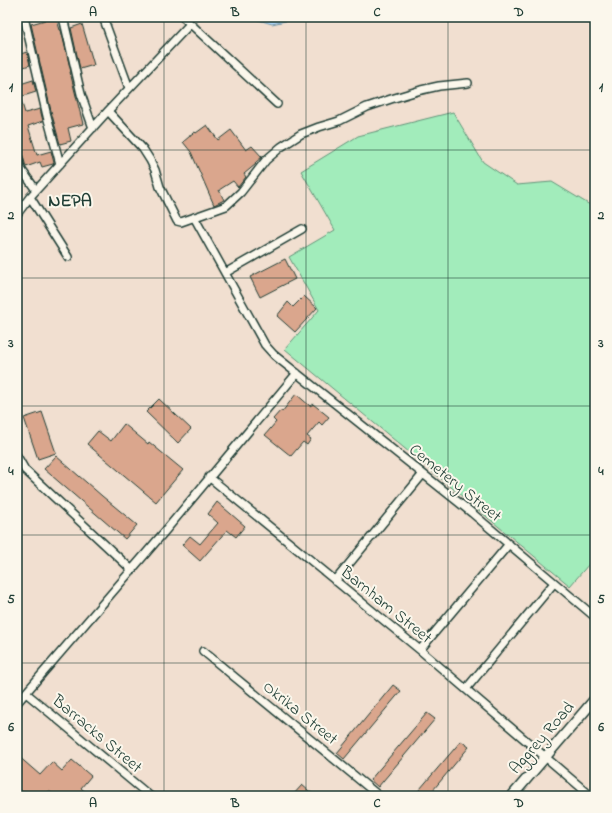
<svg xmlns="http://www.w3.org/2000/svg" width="612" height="813" viewBox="0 0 612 813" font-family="'Indie Flower',sans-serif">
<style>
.green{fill:#a2ecbb;stroke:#609478}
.water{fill:#add5f7;stroke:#7498a9}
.building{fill:#daa68d;stroke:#1f3d34}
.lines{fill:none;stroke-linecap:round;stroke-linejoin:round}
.minor-casing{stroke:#1f3d34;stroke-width:10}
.tertiary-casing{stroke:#1f3d34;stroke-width:12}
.minor{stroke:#fbf7ec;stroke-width:7}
.tertiary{stroke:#fbf7ec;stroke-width:9}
.grid{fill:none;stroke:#1f3d34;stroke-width:1;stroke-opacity:0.55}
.labels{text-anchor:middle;stroke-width:4;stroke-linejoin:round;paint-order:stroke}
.street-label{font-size:17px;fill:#1f3d34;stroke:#fbf7ec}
.neighbourhood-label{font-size:18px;font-weight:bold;fill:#1f3d34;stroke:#fbf7ec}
.neatline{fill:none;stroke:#1f3d34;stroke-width:1.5}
.grid-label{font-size:13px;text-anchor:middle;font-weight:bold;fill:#1f3d34}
</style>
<rect width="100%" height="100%" fill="#f1dfd0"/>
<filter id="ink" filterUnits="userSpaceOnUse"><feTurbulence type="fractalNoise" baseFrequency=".025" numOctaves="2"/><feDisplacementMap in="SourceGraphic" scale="8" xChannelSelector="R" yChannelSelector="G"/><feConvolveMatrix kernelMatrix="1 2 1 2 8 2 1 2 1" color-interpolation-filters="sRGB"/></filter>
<g filter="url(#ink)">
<path class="green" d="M453,112L483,162L517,185L552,182L595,208V557L570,586L285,349L319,310L289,257L335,230L301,171L358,136Z"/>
<path class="water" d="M248,17H304L272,24Z"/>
<path class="building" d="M44,17H56L60,30H61L71,72H70L83,124L68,128L71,141L60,144L52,115L31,24L45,20Z
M82,24L94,65L80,69L71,28Z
M27,52L30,65L17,69V55Z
M33,80L36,92L20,97L25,113L40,109L43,121L28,126L37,155L51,151L54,163L53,164L42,167L40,162L26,167L17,135V85Z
M207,125L218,140L231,130L246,150L252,146L262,157L255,163L256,164L244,174L246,177L238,187L233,181L219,190L224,200L214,205L191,152L183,142L190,136V135L195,132L196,133Z
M285,259L295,279L260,297L250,277Z
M304,296L317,308L295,332L277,316L288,302L293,307Z
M296,394L310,406L313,404L329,417L322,425L319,422L307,436L311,439L307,445L303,442L291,456L265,435L276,422L273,419L281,410L282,412Z
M159,399L191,429L178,443L146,412Z
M42,412L56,453L38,459L24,418Z
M124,424L148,444L149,442L183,470L156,502L87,444L98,431L111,441Z
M56,456L102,496L137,525L125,539L44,469Z
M217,502L245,526L236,537L227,530L200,561L182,545L190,536L200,544L218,523L208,514Z
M393,685L401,691L344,759L337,753Z
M427,713L435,719L378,787L370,780Z
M461,741L469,747L428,796H414Z
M17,755L40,775L52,762L62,771L72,760L91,776L81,788L90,796H55L49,791L44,796H27L17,787Z
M302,785L315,796H292Z"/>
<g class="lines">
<g class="minor-casing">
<path id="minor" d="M24,17L47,116L60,164
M63,17L81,94L93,128
M103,17L129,88
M183,17L277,104
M108,111L143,149L150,160L155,170L160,187L177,221L181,222L226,206L241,192L266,160L281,147L301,134L319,127L339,121L367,107L391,99L421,90L439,86L468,83
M17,153L21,169L36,190
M30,197L68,257
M17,214L30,197L108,111L190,24
M194,217L265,345L274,355L472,513L595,617
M225,273L302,229
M17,456L25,470L132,570
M209,477L420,650L591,796
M335,581L423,474
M420,650L509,544
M203,651L379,796
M466,689L554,583
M26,693L150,796
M17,703L166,530L297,373"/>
</g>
<g class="tertiary-casing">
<path id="tertiary" d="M512,796L595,699"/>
</g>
<use href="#minor" class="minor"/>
<use href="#tertiary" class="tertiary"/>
</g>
</g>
<path class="grid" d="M164,17V796M306,17V796M448,17V796M17,150H595M17,278H595M17,406H595M17,535H595M17,663H595"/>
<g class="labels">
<g class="street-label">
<text transform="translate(456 482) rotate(39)" y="6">Cemetery Street</text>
<text transform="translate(387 604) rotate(39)" y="6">Barnham Street</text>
<text transform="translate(301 712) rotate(39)" y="6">Okrika Street</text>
<text transform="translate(98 733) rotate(40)" y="6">Barracks Street</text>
<text transform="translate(541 737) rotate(-49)" y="6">Aggrey Road</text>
</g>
<g class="neighbourhood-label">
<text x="70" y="206">NEPA</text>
</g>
</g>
<rect width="612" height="813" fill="none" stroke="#fbf7ec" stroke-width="44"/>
<rect x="22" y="22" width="568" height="769" class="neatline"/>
<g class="grid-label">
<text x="93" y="16">A</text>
<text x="235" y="16">B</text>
<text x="377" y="16">C</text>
<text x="519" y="16">D</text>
<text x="11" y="91">1</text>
<text x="601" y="91">1</text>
<text x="11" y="219">2</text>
<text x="601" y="219">2</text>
<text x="11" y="347">3</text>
<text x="601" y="347">3</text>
<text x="11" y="475">4</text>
<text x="601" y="475">4</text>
<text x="11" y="603">5</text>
<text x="601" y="603">5</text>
<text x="11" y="731">6</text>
<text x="601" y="731">6</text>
<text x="93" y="807">A</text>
<text x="235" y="807">B</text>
<text x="377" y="807">C</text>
<text x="519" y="807">D</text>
</g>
</svg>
